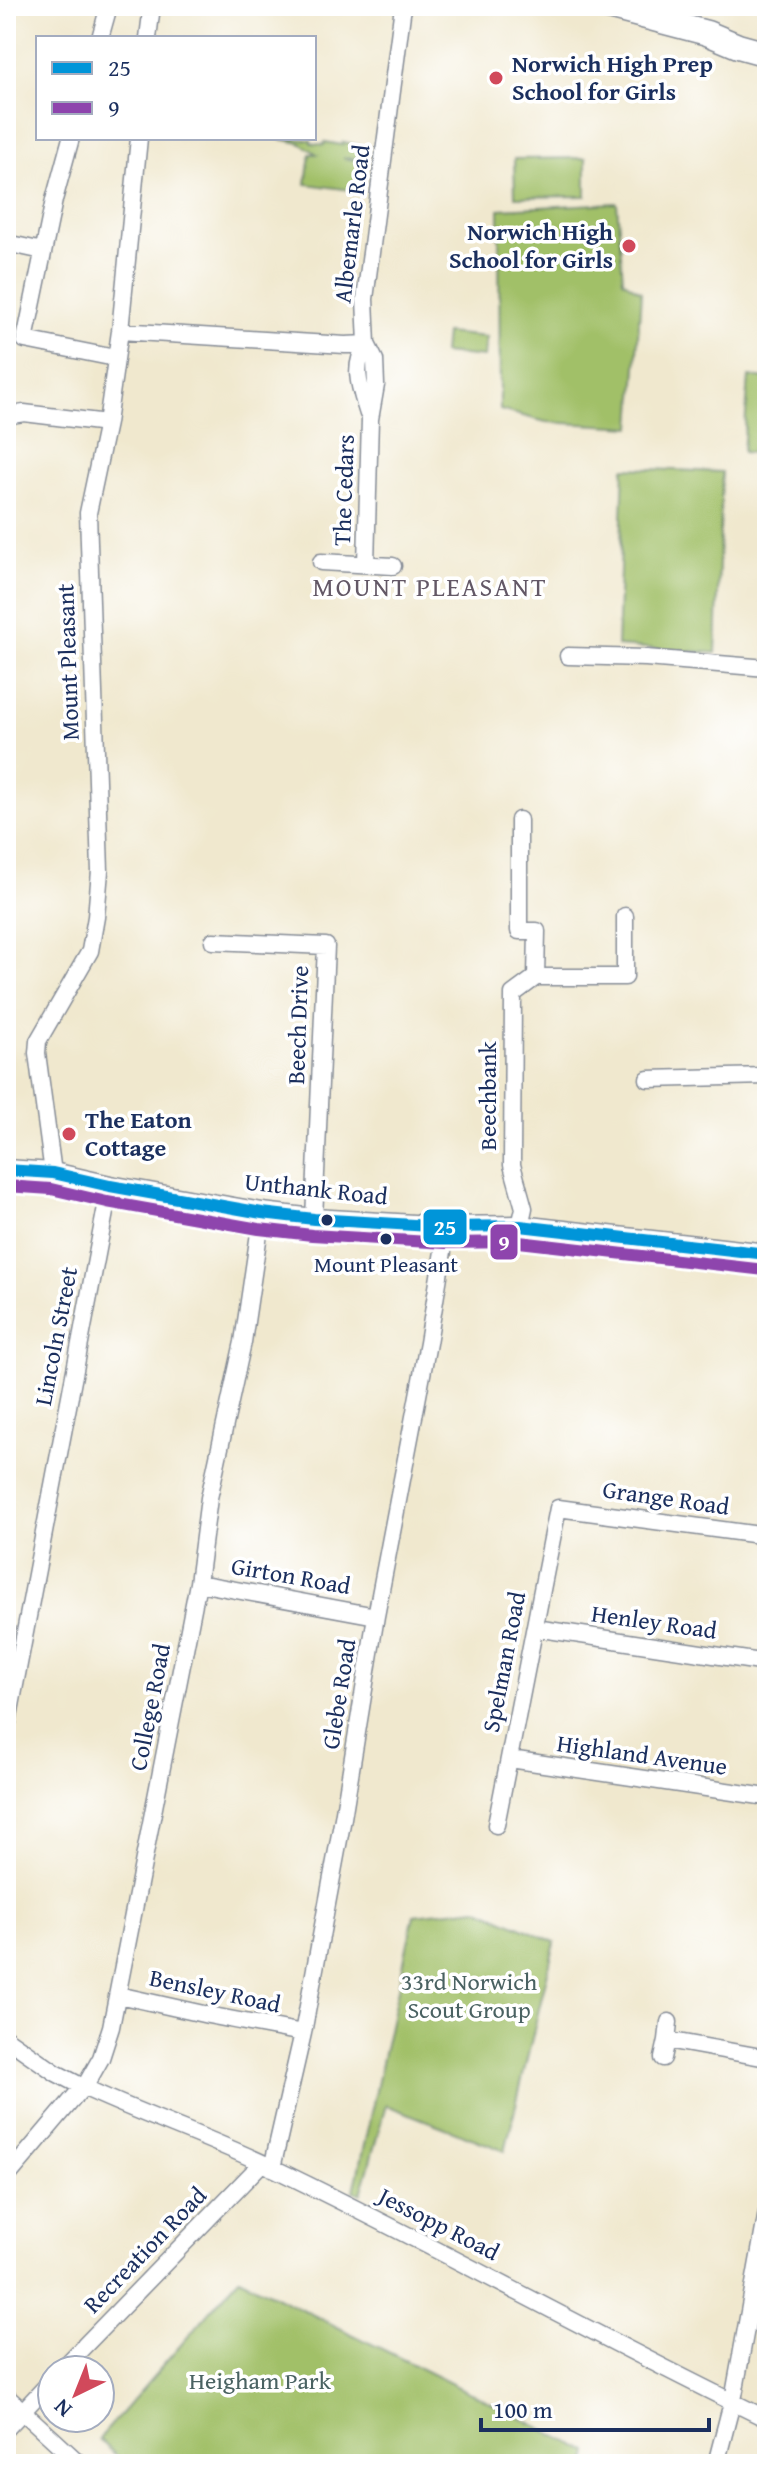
<svg xmlns="http://www.w3.org/2000/svg" width="773" height="2470" viewBox="0 0 773 2470" font-family="'Gentium Book Plus',serif">
<style>
.green{fill:#a1c068;stroke:#5e7863;stroke-width:2}
.lines{fill:none;stroke-linecap:round;stroke-linejoin:round}
.minor-casing{stroke:#868c96;stroke-width:19}
.tertiary-casing{stroke:#868c96;stroke-width:23}
.primary-casing{stroke:#868c96;stroke-width:27}
.minor{stroke:#fff;stroke-width:16}
.tertiary{stroke:#fff;stroke-width:20}
.primary{stroke:#fff;stroke-width:24}
.bus-1-casing{stroke:#fff;stroke-width:18}
.bus-2-casing{stroke:#fff;stroke-width:18}
.bus-1{stroke:#0095d9;stroke-width:12}
.bus-2{stroke:#8e44ad;stroke-width:12}
.poi-dot{fill:#d1495b;stroke:#fff;stroke-width:3}
.bus-dot{fill:#1b2f5e;stroke:#fff;stroke-width:3}
.labels{text-anchor:middle;stroke-width:7;stroke-linejoin:round;paint-order:stroke}
.bus-label{font-size:22px;fill:#1b2f5e;stroke:#fff}
.poi-label{font-size:24px;font-weight:bold;fill:#1b2f5e;stroke:#fff;text-anchor:start}
.street-label{font-size:24px;fill:#1b2f5e;stroke:#fff}
.park-label{font-size:24px;fill:#4a6262;stroke:#fff}
.neighbourhood-label{font-size:26px;letter-spacing:2px;fill:#635866;stroke:#fff}
.line-badge{stroke:#fff;stroke-width:3}
.badge-label{font-size:22px;text-anchor:middle;font-weight:bold;fill:#fff}
</style>
<rect width="100%" height="100%" fill="#fff"/>
<filter id="ink" filterUnits="userSpaceOnUse"><feTurbulence type="fractalNoise" baseFrequency=".0125" numOctaves="2"/><feDisplacementMap in="SourceGraphic" scale="16" xChannelSelector="R" yChannelSelector="G"/><feConvolveMatrix kernelMatrix="1 2 1 2 8 2 1 2 1" color-interpolation-filters="sRGB"/></filter>
<filter id="wash" filterUnits="userSpaceOnUse"><feTurbulence type="fractalNoise" baseFrequency=".006" numOctaves="4" result="noise"/><feDisplacementMap in="SourceGraphic" scale="32" xChannelSelector="R" yChannelSelector="G"/><feGaussianBlur stdDeviation="1.8" result="paint"/><feColorMatrix in="noise" values="0 0 0 0 0 0 0 0 0 0 0 0 0 0 0 0 0 1.4 0 .05"/><feComposite in="paint" operator="in"/></filter>
<g filter="url(#wash)">
<rect width="100%" height="100%" fill="#f0e8ce"/>
<path class="green" d="M275,138L311,140V143L324,145L325,142L342,145L343,142L363,146L362,159L343,158L362,161L358,191L306,184L310,154H317L300,143Z
M586,158V196L515,197L514,159Z
M617,203L623,280L641,292L632,427L546,422L500,410L499,209Z
M445,333L486,337L484,357L443,353Z
M749,377L767,379V454L743,452Z
M624,468L722,472L716,653L617,646Z
M477,1908L555,1942L505,2151L386,2105L361,2194L354,2191L414,1915Z
M239,2278L589,2452L587,2464H125L99,2439Z"/>
</g>
<g filter="url(#ink)">
<g class="lines">
<g class="minor-casing">
<path id="minor" d="M100,38L109,6
M148,38L152,6
M71,138L54,200L25,340L115,358
M6,243L43,251
M120,331L345,345L367,344
M367,344C351,367 360,388 368,414
M6,416L24,413L107,423
M321,562L393,566
M366,564L370,419L376,385L375,360L367,344L365,299L403,6
M568,656L646,658L767,668
M519,820V931H537L536,977L513,994L512,1165L524,1208L520,1226
M213,941L326,946L314,1219
M536,977H625V916
M648,1079L767,1076
M53,1173L37,1053L38,1041L90,951L96,917L100,871L88,513L107,423L120,331L139,138
M198,1583L376,1616
M535,1628L767,1663
M6,1732L110,1186
M510,1759L767,1797
M496,1825L558,1508L767,1536
M118,1995L208,2015L303,2033
M6,2038L56,2073L83,2087C145,2116 211,2138 273,2168C440,2248 601,2339 767,2419
M667,2040L669,2022
M663,2058L667,2040L767,2058
M272,2168L303,2033L343,1818L376,1616L428,1343L447,1227
M6,2178L88,2081L101,2058L111,2027L198,1583L209,1498L243,1342L262,1213
M61,2370L262,2163
M6,2396L80,2464
M6,2429L52,2380
M716,2464L734,2395L767,2212"/>
</g>
<g class="tertiary-casing">
<path id="tertiary" d="M6,1170L53,1173L110,1186L262,1213L314,1219L447,1227L520,1226L767,1254"/>
</g>
<g class="primary-casing">
<path id="primary" d="M604,6L707,33L738,46L767,54"/>
</g>
<use href="#minor" class="minor"/>
<use href="#tertiary" class="tertiary"/>
<use href="#primary" class="primary"/>
<g class="bus-1-casing">
<path id="bus-1" d="M6,1170L53,1173L110,1186L262,1213L314,1219L447,1227L520,1226L767,1254"/>
</g>
<g class="bus-2-casing">
<path id="bus-2" d="M6,1186L51,1189L107,1202L259,1229L312,1235L446,1243L519,1242L765,1270"/>
</g>
<use href="#bus-1" class="bus-1"/>
<use href="#bus-2" class="bus-2"/>
</g>
</g>
<g class="poi-dot">
<circle cx="496" cy="78" r="8"/>
<circle cx="629" cy="246" r="8"/>
<circle cx="69" cy="1134" r="8"/>
</g>
<g class="bus-dot">
<circle cx="327" cy="1220" r="7"/>
<circle cx="386" cy="1239" r="7"/>
</g>
<g class="labels">
<g class="bus-label">
<text x="386" y="1272">Mount Pleasant</text>
</g>
<g class="poi-label">
<text x="512" y="72">Norwich High Prep<tspan x="512" dy="28">School for Girls</tspan></text>
<text x="613" y="240" text-anchor="end">Norwich High<tspan x="613" dy="28">School for Girls</tspan></text>
<text x="85" y="1128">The Eaton<tspan x="85" dy="28">Cottage</tspan></text>
</g>
<g class="street-label">
<text transform="translate(352 224) rotate(-83)" y="8">Albemarle Road</text>
<text transform="translate(344 490) rotate(-88)" y="8">The Cedars</text>
<text transform="translate(68 662) rotate(-92)" y="8">Mount Pleasant</text>
<text transform="translate(298 1025) rotate(-88)" y="8">Beech Drive</text>
<text transform="translate(488 1096) rotate(-90)" y="8">Beechbank</text>
<text transform="translate(316 1189) rotate(6)" y="8">Unthank Road</text>
<text transform="translate(56 1336) rotate(-79)" y="8">Lincoln Street</text>
<text transform="translate(666 1498) rotate(8)" y="8">Grange Road</text>
<text transform="translate(291 1576) rotate(10)" y="8">Girton Road</text>
<text transform="translate(654 1622) rotate(8)" y="8">Henley Road</text>
<text transform="translate(504 1662) rotate(-79)" y="8">Spelman Road</text>
<text transform="translate(339 1694) rotate(-81)" y="8">Glebe Road</text>
<text transform="translate(150 1707) rotate(-79)" y="8">College Road</text>
<text transform="translate(642 1755) rotate(8)" y="8">Highland Avenue</text>
<text transform="translate(215 1991) rotate(12)" y="8">Bensley Road</text>
<text transform="translate(439 2224) rotate(27)" y="8">Jessopp Road</text>
<text transform="translate(145 2250) rotate(-46)" y="8">Recreation Road</text>
</g>
<g class="park-label">
<text x="469" y="1990">33rd Norwich<tspan x="469" dy="28">Scout Group</tspan></text>
<text x="260" y="2389">Heigham Park</text>
</g>
<g class="neighbourhood-label">
<text x="430" y="596">MOUNT PLEASANT</text>
</g>
</g>
<g class="line-badge">
<rect x="422" y="1208" width="46" height="38" rx="8" fill="#0095d9"/>
<rect x="489" y="1223" width="30" height="38" rx="8" fill="#8e44ad"/>
</g>
<g class="badge-label">
<text x="445" y="1235">25</text>
<text x="504" y="1250">9</text>
</g>
<rect width="773" height="2470" fill="none" stroke="#fff" stroke-width="32"/>
<rect x="36" y="36" width="280" height="104" fill="#ffffff" stroke="#a4acbf" stroke-width="2"/>
<rect x="52" y="62" width="40" height="12" fill="#0095d9" stroke="#a4acbf" stroke-width="2"/>
<text x="108" y="76" font-size="24" fill="#1b2f5e">25</text>
<rect x="52" y="102" width="40" height="12" fill="#8e44ad" stroke="#a4acbf" stroke-width="2"/>
<text x="108" y="116" font-size="24" fill="#1b2f5e">9</text>
<g transform="translate(76 2394) rotate(223)"><circle r="38" fill="#ffffff" stroke="#a4acbf" stroke-width="2"/>
<path d="M0-6L14 30L0 20L-14 30Z" fill="#d1495b"/>
<text y="-12" font-size="22" font-weight="bold" text-anchor="middle" fill="#1b2f5e">N</text>
</g>
<path d="M481 2418v12h228v-12" fill="none" stroke="#1b2f5e" stroke-width="4"/>
<text x="493" y="2418" font-size="24" fill="#1b2f5e" stroke="#ffffff" stroke-width="6" paint-order="stroke">100 m</text>
</svg>
